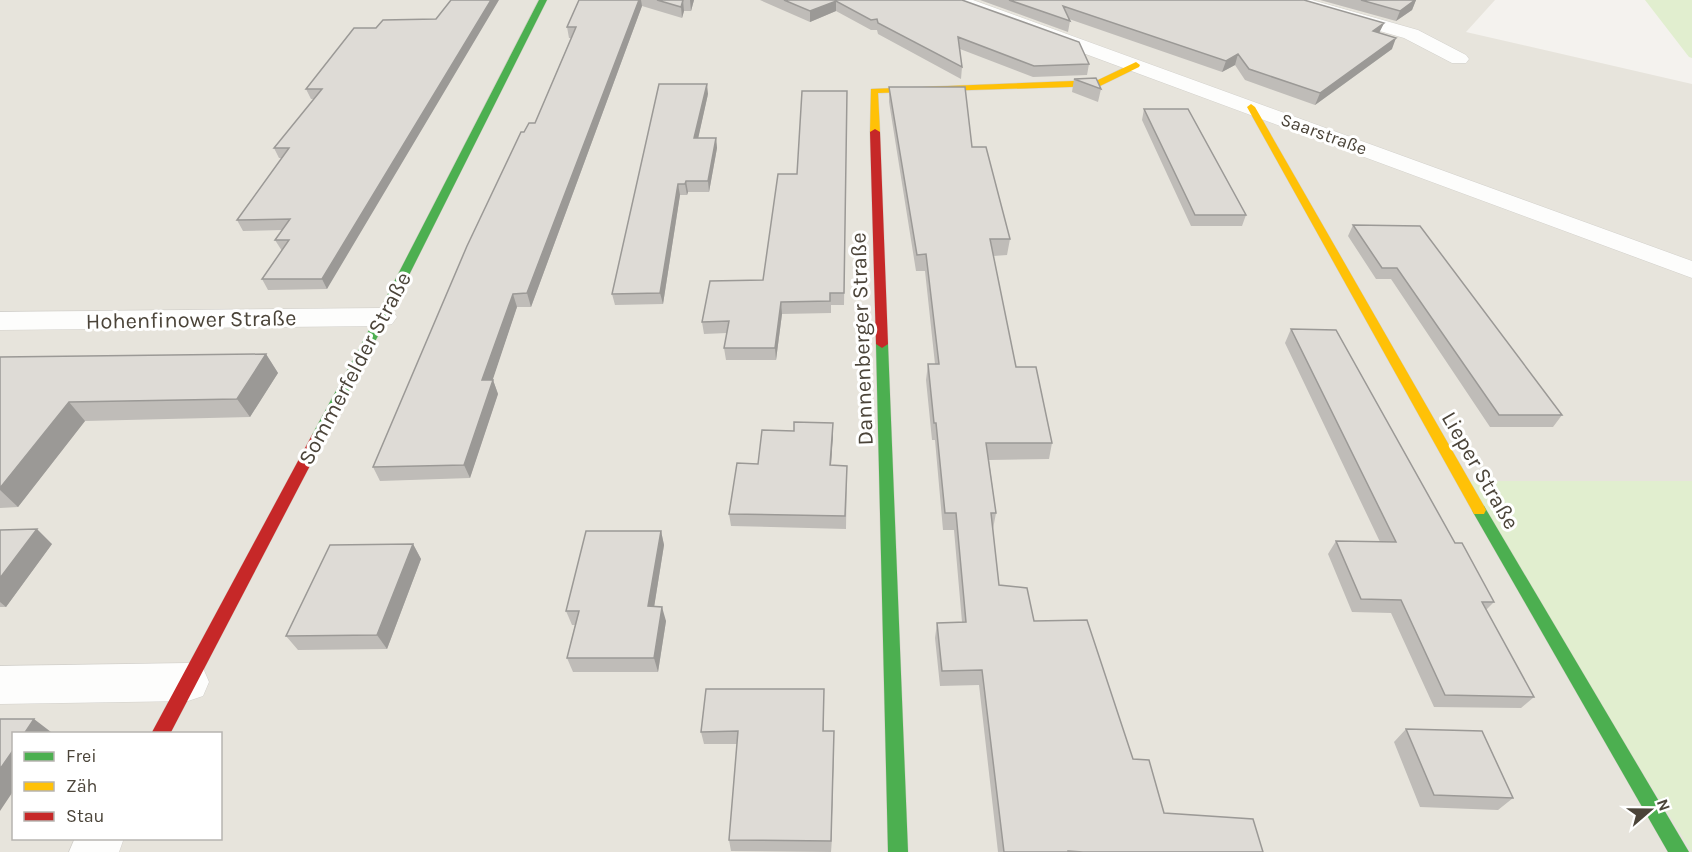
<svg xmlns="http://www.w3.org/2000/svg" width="1692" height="852" viewBox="0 0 1692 852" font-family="Karla,sans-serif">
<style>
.residential{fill:#e7e4dc;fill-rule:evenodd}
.green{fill:#e1eecf}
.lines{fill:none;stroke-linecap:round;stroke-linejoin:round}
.street-casing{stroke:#d2d0cb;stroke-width:1}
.fast-casing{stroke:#d3cfc5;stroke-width:1}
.slow-casing{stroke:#d3cfc5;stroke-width:1}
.jam-casing{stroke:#d3cfc5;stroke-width:1}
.street{fill:#fdfdfc;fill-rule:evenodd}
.fast{fill:#4caf50;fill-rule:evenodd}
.slow{fill:#ffc107;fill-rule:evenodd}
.jam{fill:#c62828;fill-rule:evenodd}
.wall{fill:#bfbcb8}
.shaded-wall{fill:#9b9996}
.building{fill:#dedbd6;stroke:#9b9996;stroke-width:1.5}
.labels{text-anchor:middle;stroke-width:6;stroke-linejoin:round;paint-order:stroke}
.far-street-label{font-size:18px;fill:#4b4439;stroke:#fff}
.street-label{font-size:22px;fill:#4b4439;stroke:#fff}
</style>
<rect width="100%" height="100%" fill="#f4f2ee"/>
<path class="residential" d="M0,0H1495L1466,32L1692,84V852H0ZM14,734H220V838H14Z"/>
<path class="green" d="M1645,0H1692V58L1689,57Z
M1462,481H1692V852Z"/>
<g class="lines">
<g class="street-casing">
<path id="street" d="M947,0H973L1692,261V278L950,4Z
M1283,0H1312L1418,30L1466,55L1469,59L1466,63H1452L1404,38L1286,4Z
M382,308L392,310L397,317L392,324L382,326L0,330V312Z
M188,663L203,668L209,682L203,696L188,701L0,704V666Z
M75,838H124L119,852H69Z"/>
</g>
<g class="fast-casing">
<path id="fast" d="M539,0H547L388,317L324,438H314L312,435L376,317Z
M882,340L888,344L908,852H888L876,344Z
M1479,504L1484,506L1689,852H1668L1474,514L1472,510L1474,506Z"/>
</g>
<g class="slow-casing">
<path id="slow" d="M1136,62L1140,65L1139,67L1100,86L878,93L880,132L875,135L870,132L871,89L1098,80Z
M1251,104L1255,107L1484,506L1486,510L1484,514H1474L1247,107Z"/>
</g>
<g class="jam-casing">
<path id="jam" d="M875,129L880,132L888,344L882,348L876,344L870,132Z
M319,430L326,435L170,734H151L312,435Z"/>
</g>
<use href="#street" class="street"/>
<use href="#fast" class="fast"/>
<use href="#slow" class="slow"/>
<use href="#jam" class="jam"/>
</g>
<path class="wall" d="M579,0H694L691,11H684L682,18L642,6L531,307H517L492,380H493L498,394L470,478L380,481L373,467L535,123L571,38H569L567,27Z
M760,0H962L1089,64L1087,75L1033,77L960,49L962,67L961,79L878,34L877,30H871L836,11L810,22Z
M980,0H1304L1384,23L1379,33L1392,49L1315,105L1245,80L1235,65L1222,72L1069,19L1070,21L1068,32Z
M1320,0H1416L1412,10L1396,21Z
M376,28L327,289L268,290L262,279L282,251L275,240L282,230L243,231L237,220L282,158H279L274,148L314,99H311L306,89Z
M1074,79L1101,89L1098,102L1072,92Z
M889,87L972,147L1010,239L1007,255L993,256L1016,367L1052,443L1049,459L989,460L996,513L993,529L999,585L1034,621L1133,759L1164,813L1263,852H998L979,685L940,686L935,638L937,623L962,622L954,530H943L935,440H932L926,380L928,364H935L925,271H916L889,102Z
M847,91L844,305H831V313L782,314L776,360H726L724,348L727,333L704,334L702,322L763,280L797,174Z
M708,94L698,138H716L717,148L709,192H688L687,195H680L663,304L615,305L612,294Z
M1144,109L1246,215L1242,226H1191L1142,120Z
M1353,225L1562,415L1553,427H1490L1391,279H1376L1348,236Z
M1291,329L1455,543L1494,602L1486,610L1534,697L1521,708L1434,707L1391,613L1352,612L1328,554L1336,541L1380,542L1285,343Z
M266,354L278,373L250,417L85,421L18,507L0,508V357Z
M833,423L831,466H847L846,529L731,526L729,514L794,431Z
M0,530L52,544L6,607H0Z
M661,531L664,545L654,607L666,621L658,672H573L567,658L575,625H572L566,611Z
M413,544L421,559L387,649L298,650L286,636Z
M824,702V731H834L831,852L731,851L729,840L737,744H704L701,732Z
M1406,729L1513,798L1498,810L1420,807L1394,742Z"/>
<path class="shaded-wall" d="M491,0H499L327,289L322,279Z
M639,0H641L642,6L531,307L527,293Z
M683,0L684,11L682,18L681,7Z
M690,0H694L691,11Z
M1415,0H1416L1412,10L1396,21L1400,11Z
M836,1V11L810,22V11Z
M1384,23L1379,33L1373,31Z
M1396,38L1392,49L1315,105L1320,93Z
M1238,54L1235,65L1222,72L1226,61Z
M707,84L708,94L696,148L694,138Z
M716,138L717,148L709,192L708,181Z
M686,181L688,192L687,195L685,184Z
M678,184L680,195L663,304L660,293Z
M513,294L517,307L488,394L482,380Z
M781,302L782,314L776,360L775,348Z
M266,354L278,373L250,417L237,399Z
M493,380L498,394L470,478L464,465Z
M69,402L85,421L18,507L0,490V488Z
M833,423V436L830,478V465Z
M37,529L52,544L6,607L0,602V578Z
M661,531L664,545L652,620L648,606Z
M413,544L421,559L387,649L377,635Z
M662,607L666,621L658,672L654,658Z
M34,719L51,732L50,734H24Z
M834,731V744L831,852V841Z
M14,749V790L0,811V769Z"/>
<path class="building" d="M451,0H491L322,279H262L289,240H275L290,219L237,220L289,148H274L322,89H306L354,28H376L383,20L436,19Z
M579,0H639L527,293L513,294L482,380H493L464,465L373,467L467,246L521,132H524L529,123H535L576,27H567Z
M657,0H683L681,7Z
M784,0H962L1079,42L1089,64L1034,66L958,37L962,67L878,23L877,19L871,20L836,1L810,11Z
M1009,0H1304L1384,23L1373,31L1396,38L1320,93L1249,69L1238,54L1226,61L1063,6L1070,21Z
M1361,0H1415L1400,11Z
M1096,78L1101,89L1074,79Z
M659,84H707L694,138H716L708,181H686L685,184H678L660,293L612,294Z
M889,87H965L972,147H986L1010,239H990L1016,367H1036L1052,443H986L996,513H991L999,585L1027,588L1034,621L1087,620L1133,759L1149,760L1164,813L1253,819L1263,852H1083L1068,851V852H1004L982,670L942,671L937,623L966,622L956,513H945L936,423H934L928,364H939L926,254L917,255Z
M802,91H847L844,293H830V301L781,302L775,348H724L729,321L702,322L710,281L763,280L778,174H797Z
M1144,109H1188L1246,215H1195Z
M1353,225L1420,226L1562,415H1499L1397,268H1382Z
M1291,329L1336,330L1455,543H1462L1494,602H1482L1534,697L1445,695L1401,600L1361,599L1336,541L1396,542Z
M266,354L237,399L69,402L0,488V357Z
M794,422L833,423L830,465L847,466L845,516L729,514L737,463L758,464L762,430L794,431Z
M37,529L0,578V530Z
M586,531H661L648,606L662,607L654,658H567L579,611H566Z
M413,544L377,635L286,636L330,545Z
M706,689H824L823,731H834L831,841L729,840L738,731L701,732Z
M0,719H34L24,734H14V749L0,769Z
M1406,729L1482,731L1513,798L1434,795Z"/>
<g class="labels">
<g class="far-street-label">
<text transform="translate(1324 134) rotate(20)" y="6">Saarstraße</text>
</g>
<g class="street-label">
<text transform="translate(191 319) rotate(-1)" y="8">Hohenfinower Straße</text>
<text transform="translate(861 339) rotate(-92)" y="8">Dannenberger Straße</text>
<text transform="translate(354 368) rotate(-62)" y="8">Sommerfelder Straße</text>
<text transform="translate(1481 470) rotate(60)" y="8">Lieper Straße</text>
</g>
</g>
<rect x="12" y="732" width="210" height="108" fill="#ffffff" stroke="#b7b4b0" stroke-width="1.5"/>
<rect x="24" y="752" width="30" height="9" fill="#4caf50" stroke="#b7b4b0" stroke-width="1.5"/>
<text x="66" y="762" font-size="18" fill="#4b4439">Frei</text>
<rect x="24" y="782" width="30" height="9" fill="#ffc107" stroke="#b7b4b0" stroke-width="1.5"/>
<text x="66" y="792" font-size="18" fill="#4b4439">Zäh</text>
<rect x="24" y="812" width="30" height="9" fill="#c62828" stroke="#b7b4b0" stroke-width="1.5"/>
<text x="66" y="822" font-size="18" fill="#4b4439">Stau</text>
<g transform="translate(1650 810) rotate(70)" stroke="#ffffff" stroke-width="4.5" paint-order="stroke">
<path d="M0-4.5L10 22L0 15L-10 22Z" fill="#4b4439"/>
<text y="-9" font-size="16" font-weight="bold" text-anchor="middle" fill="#4b4439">N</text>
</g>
</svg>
